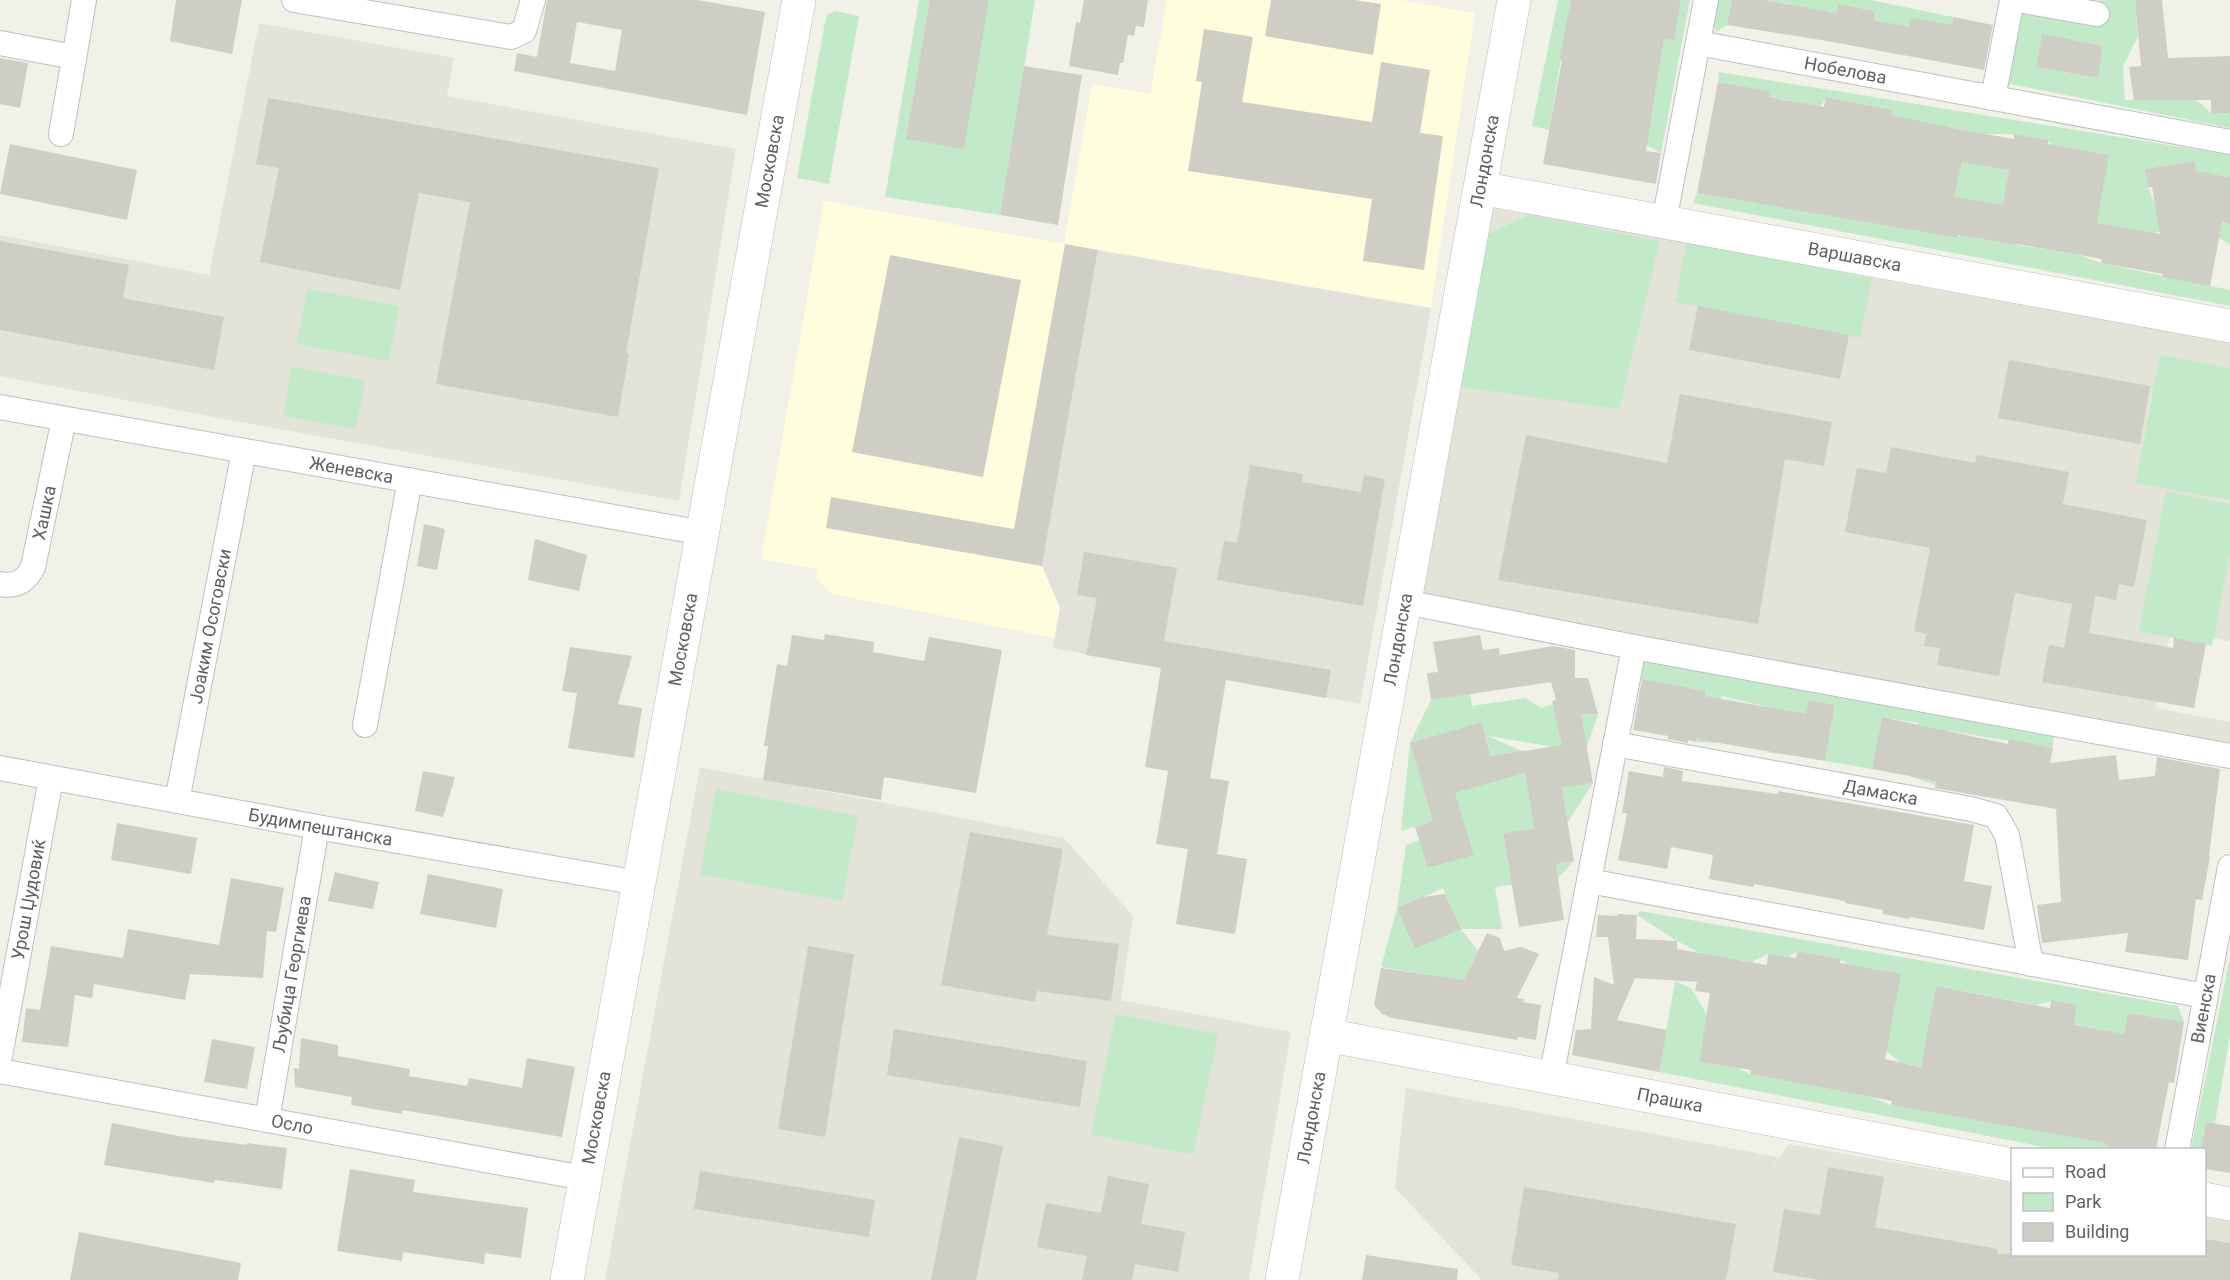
<svg xmlns="http://www.w3.org/2000/svg" width="2230" height="1280" viewBox="0 0 2230 1280" font-family="Roboto,sans-serif">
<style>
.commercial{fill:#fffdde}
.industrial{fill:#e2e2db}
.education{fill:#e3e3d7}
.green{fill:#c2eac9;fill-rule:evenodd}
.building{fill:#cecec5;fill-rule:evenodd}
.lines{fill:none;stroke-linecap:round;stroke-linejoin:round}
.street-casing{stroke:#bebfc6;stroke-width:26}
.secondary-casing{stroke:#bcbec5;stroke-width:34}
.street{stroke:#fff;stroke-width:24}
.secondary{stroke:#fff;stroke-width:33}
.labels{text-anchor:middle;stroke-width:4.5;stroke-linejoin:round;paint-order:stroke}
.street-label{font-size:18px;fill:#5e6168;stroke:#fff}
</style>
<rect width="100%" height="100%" fill="#f1f1e7"/>
<path class="commercial" d="M1167,0H1401L1475,13L1431,308L1123,254L1054,638L832,594L816,578L817,569L761,559L824,201L1064,244L1092,84L1150,94Z"/>
<path class="industrial" d="M1098,250L1431,308L1360,704L1053,648L1060,608L1042,566Z
M1406,1088L1778,1157L1773,1166L1752,1280H1482L1395,1188Z"/>
<path class="education" d="M259,23L454,58L447,96L736,149L679,501L224,419L0,376V235L209,275Z
M1486,207L1654,237L1700,244L1872,278L2230,342V641L2171,630L2156,708L2230,722V749L1415,601Z
M700,767L1064,838L1133,916L1121,1000L1291,1032L1249,1280H605Z
M1789,1144L2012,1183V1254H2204L2205,1217L2230,1222V1280H1752L1773,1166Z"/>
<path class="green" d="M919,0H1035L1000,215L885,197Z
M1558,0H1571L1549,130L1532,126Z
M1681,0H1690L1661,153L1637,140L1651,120L1660,62L1628,57L1631,33L1673,40Z
M1715,0H1732L1727,25L1717,32L1712,24Z
M1765,0H1871L1953,17L1952,25L1904,55L1880,51L1886,22L1874,20L1875,11L1838,4L1836,13L1826,11L1820,40L1789,35L1793,5Z
M2012,0L2097,14L2100,0H2135L2138,36L2123,67L2125,100H2197L2211,113H2230V128L1996,81ZM2042,35L2103,46L2097,78L2036,67Z
M835,11L859,16L829,184L797,178L825,22L828,14Z
M1719,72L2230,155V177L2213,174L2200,197L2204,219L2230,224V245L2219,238L2171,229L2153,233L2085,222L1819,214L1958,238L1965,224L1975,238L2079,255L2101,263L2230,290V306L1693,203L1697,193L1755,203L1958,179L1968,131L1891,116V110L1827,97L1817,112L1799,109V102L1769,97L1770,91L1718,82ZM1986,134H2014L2049,140L2056,155L2070,148L2108,155L2100,205L2007,182L2009,170ZM2195,161L2200,197L2155,204L2148,188L2145,169Z
M1529,215L1660,241L1619,409L1454,386L1481,237Z
M1687,242L1872,278L1860,338L1675,302Z
M307,289L399,306L389,361L297,344Z
M2160,355L2230,368V500L2136,483Z
M292,367L365,380L356,429L283,416Z
M2166,492L2230,504V553L2212,646L2139,631Z
M1640,648L2054,724L2053,748C2018,741 1982,738 1947,730L1935,785L1909,776L1918,723L1882,717L1872,769L1825,761L1835,706L1798,756L1769,753L1777,709L1721,696L1717,743L1696,742L1705,691L1641,679Z
M1470,694L1472,706L1525,698L1541,708L1553,704L1556,715L1598,714L1587,746L1566,749L1488,736L1522,751L1529,793L1593,783L1568,822L1503,833L1509,871L1574,861L1558,878L1495,887L1502,929H1461L1478,951L1471,965L1467,981L1381,967L1397,908L1406,845L1420,840L1429,868L1474,854L1460,813L1401,831L1410,743L1431,700ZM1461,728L1465,740L1485,735L1499,780L1427,801L1410,743ZM1443,888L1460,929L1415,949L1398,908Z
M716,789L858,816L842,901L700,874Z
M1640,911L2178,1006L2184,1022L2128,1013L2120,1058L2102,1054L2103,1030L2074,1025L2077,1005L2051,1001L2036,1005L1936,986L1923,1067L1900,1062L1880,1046L1847,964L1841,959L1797,951L1789,957L1768,954L1752,962L1702,954L1677,941L1637,915Z
M2230,957V1036L2215,1123L2206,1122L2201,1149L2191,1150Z
M1675,981L1691,988L1707,1015L1699,1062L1738,1068L1750,1074L1871,1097L1891,1105L2087,1139L2129,1149H2054L1659,1072Z
M1116,1014L1218,1034L1193,1155L1091,1134Z"/>
<path class="building" d="M176,0H242L232,54L170,41Z
M547,0H697L765,12L747,115L514,71L517,53L537,57ZM577,22L622,30L615,71L570,63Z
M930,0H989L964,149L906,139Z
M1084,0H1148L1144,27L1136,26L1134,36L1128,35L1123,63H1120L1118,75L1069,66L1076,22L1080,23Z
M1271,0H1355L1381,4L1373,55L1265,36Z
M1571,0H1681L1674,40L1664,39L1646,151L1661,153L1656,184L1543,164L1562,60L1559,59Z
M1732,0H1765L1836,13L1838,4L1875,11L1874,20L1909,27L1911,18L1952,25L1953,17L1993,25L1984,70L1789,34V35L1727,25Z
M2135,0H2162L2168,58L2230,56V113H2211V100H2134L2129,67L2141,66Z
M1204,29L1253,37L1242,102L1372,122L1381,62L1430,70L1420,133L1443,136L1424,270L1363,261L1372,199L1188,171L1202,82L1196,81Z
M2042,34L2103,46L2098,78L2036,67Z
M0,58L28,63L20,108L0,104Z
M1024,66L1082,75L1058,225L1000,215Z
M1718,82L1770,91L1769,97L1824,107L1826,97L1892,110L1891,115L1968,131L2014,139V134L2049,140L2048,144L2109,155L2097,223L2160,234L2152,187H2148L2145,169L2195,161L2196,171L2230,177V224L2222,222L2210,286L2162,277L2163,274L2101,263L2102,259L2017,244V245L1958,235V238L1697,193ZM1962,162L2009,170L2003,205L1954,197Z
M268,98L659,168L626,353H629L618,417L436,384L470,202L419,193L400,290L260,262L279,168L256,164Z
M10,144L137,170L127,220L0,194Z
M0,241L129,265L123,298L224,317L214,370L0,330Z
M1065,244L1098,250L1042,566L826,528L831,497L1014,529Z
M890,255L1021,280L983,477L852,452Z
M1698,306L1849,335L1840,379L1689,350Z
M2009,360L2150,386L2140,444L1998,418Z
M1680,394L1832,422L1824,466L1785,459L1758,624L1498,580L1526,435L1667,463Z
M1891,447L1975,463L1977,455L2069,472L2063,504L2147,520L2134,587L2119,584L2116,600L2095,596L2089,633L2173,648L2174,638L2206,644L2194,708L2042,682L2049,645L2064,648L2072,604L2015,593L1999,676L1937,665L1940,648L1924,646L1926,634L1914,631L1930,548L1845,532L1857,468L1886,473Z
M1250,465L1303,474L1302,482L1361,492L1364,475L1385,479L1363,606L1217,580L1224,541L1237,543Z
M424,524L445,529L437,570L417,566Z
M535,539L587,555L579,591L528,580Z
M1084,552L1177,568L1164,641L1331,670L1326,698L1226,680L1210,778L1229,781L1217,854L1247,859L1235,934L1176,924L1188,849L1156,844L1168,771L1145,767L1161,668L1086,655L1097,598L1077,595Z
M825,634L874,642L873,652L924,661L929,637L1002,650L976,793L884,777L881,800L763,780L768,746H764L777,664L787,666L792,635L824,640Z
M1480,635L1483,650L1499,648L1500,655L1553,646L1575,650V678H1588L1598,714H1581L1593,783L1562,788L1574,861L1556,864L1564,920L1519,927L1503,833L1534,828L1525,773L1455,793L1474,855L1428,868L1415,827L1433,821L1410,743L1481,722L1491,756L1562,745L1552,701L1556,700L1551,682L1431,700L1427,673L1438,672L1433,642Z
M570,647L632,656L618,704L642,708L634,758L568,748L577,693L562,691Z
M1642,679L1705,691V696L1806,714L1809,700L1835,705L1825,761L1696,739V742L1688,740V743L1668,739V736L1633,730Z
M1882,717L2008,744L2009,739L2053,748L2050,763L2116,755L2119,780L2155,776L2157,757L2220,769L2209,856L2210,857L2202,900L2196,899L2188,960L2125,952L2128,933L2042,943L2037,905L2061,902L2056,809L1935,788L1936,781L1872,769Z
M1664,767L1683,771L1682,781L1778,794V791L1974,825L1964,881L1992,886L1984,930L1910,917L1909,919L1883,914V910L1845,903V901L1754,884L1753,887L1709,879L1713,855L1671,847L1667,869L1618,860L1627,813H1622L1629,771L1663,777Z
M423,771L455,777L443,817L415,811Z
M117,823L197,838L191,874L111,860Z
M970,832L1063,849L1047,935L1119,944L1111,1001L1037,991L1035,1002L941,985Z
M335,872L379,882L373,909L328,901Z
M428,874L503,889L496,928L420,914Z
M231,878L284,888L276,932L267,931L263,978L190,974L185,1000L94,984L92,998L75,995L68,1047L22,1042L26,1008L40,1010L51,946L123,958L128,929L219,945Z
M1445,894L1461,929L1415,949L1397,908L1422,897Z
M1618,914L1637,915L1636,939L1677,941V949L1767,965L1768,954L1796,958L1797,951L1841,959L1840,963L1901,974L1885,1059L1921,1067L1936,986L2050,1008L2051,1000L2077,1005L2074,1025L2124,1034L2128,1013L2184,1022L2174,1083L2169,1082L2156,1149H2129L2105,1145V1143L1891,1105L1892,1101L1750,1074L1751,1070L1699,1062L1710,993L1695,991L1697,982L1635,978L1617,1020L1667,1030L1659,1072L1572,1055L1576,1030L1591,1029L1594,977L1614,985L1608,937H1596L1598,915L1617,916Z
M1487,933L1500,938L1504,951L1521,947L1539,954L1517,998L1524,999L1523,1002L1541,1005L1536,1040L1518,1037L1517,1040L1392,1018L1382,1014L1374,1005L1381,968L1464,980Z
M808,946L854,954L825,1137L778,1129Z
M894,1029L1087,1061L1080,1107L887,1075Z
M301,1038L338,1045V1056L410,1069L409,1076L467,1086L469,1078L522,1088L527,1058L575,1067L562,1137L402,1110V1114L351,1105L352,1097L295,1087L294,1068L299,1069Z
M212,1039L255,1047L247,1089L204,1082Z
M2206,1122L2230,1126V1173L2205,1169V1149H2201Z
M112,1123L179,1136L247,1145V1143L287,1148L282,1189L215,1180L214,1183L104,1165Z
M959,1137L1003,1146L976,1280H931Z
M1828,1167L1884,1177L1875,1227L1998,1249L1997,1254H2205V1239L2230,1243V1280H1820L1773,1272L1784,1209L1820,1215Z
M350,1169L415,1180L413,1192L528,1208L521,1258L485,1253L484,1264L403,1252L402,1261L337,1251Z
M700,1171L875,1200L869,1237L694,1209Z
M1108,1176L1149,1184L1141,1224L1185,1232L1178,1272L1135,1264L1132,1280H1082L1087,1256L1037,1247L1046,1203L1101,1213Z
M1524,1187L1736,1224L1726,1280H1558L1559,1273L1511,1265Z
M79,1232L241,1263L238,1280H70Z
M1366,1255L1458,1269L1457,1280H1362Z"/>
<g class="lines">
<g class="street-casing">
<g id="street">
<path d="M294,0L511,37L524,31L533,0"/>
<path d="M2018,0L2097,14"/>
<path d="M0,43L74,57"/>
<path id="s1" d="M1698,43L2230,142"/>
<path d="M1993,98L2012,0"/>
<path d="M61,134L84,0"/>
<path d="M1664,222L1706,0"/>
<path id="s2" d="M0,407L703,533"/>
<path id="s3" d="M0,584C16,587 26,581 33,567L64,419"/>
<path d="M1405,602L1634,647L2230,756"/>
<path d="M365,725L410,480"/>
<path id="s4" d="M1615,744L1971,809L1996,816L2007,835L2031,964"/>
<path id="s5" d="M0,768L317,827L639,883"/>
<path id="s6" d="M177,801L244,451"/>
<path d="M1589,881L2205,996"/>
<path id="s7" d="M0,1056L51,778"/>
<path id="s8" d="M0,1071L584,1178"/>
<path d="M1551,1078L1634,647"/>
<path id="s9" d="M267,1120L317,827"/>
<path id="s10" d="M2177,1150L2230,867"/>
</g>
</g>
<g class="secondary-casing">
<g id="secondary">
<path id="s11" d="M1480,188L2230,326"/>
<path id="s12" d="M1326,1035L2012,1165"/>
<path d="M2204,1199L2230,1204"/>
<path id="s13" d="M567,1280L799,0"/>
<path id="s14" d="M1282,1280L1514,0"/>
</g>
</g>
<use href="#street" class="street"/>
<use href="#secondary" class="secondary"/>
</g>
<g class="labels">
<g class="street-label">
<text dy="6" stroke="none"><textPath href="#s1" startOffset="150">Нобелова</textPath></text>
<text dy="6" stroke="none"><textPath href="#s13" startOffset="1137">Московска</textPath></text>
<text dy="6" stroke="none"><textPath href="#s14" startOffset="1137">Лондонска</textPath></text>
<text dy="6" stroke="none"><textPath href="#s11" startOffset="381">Варшавска</textPath></text>
<text dy="6" stroke="none"><textPath href="#s2" startOffset="357">Женевска</textPath></text>
<text dy="6" stroke="none"><textPath href="#s3" startOffset="96">Хашка</textPath></text>
<text dy="6" stroke="none"><textPath href="#s6" startOffset="178">Јоаким Осоговски</textPath></text>
<text dy="6" stroke="none"><textPath href="#s13" startOffset="651">Московска</textPath></text>
<text dy="6" stroke="none"><textPath href="#s14" startOffset="651">Лондонска</textPath></text>
<text dy="6" stroke="none"><textPath href="#s4" startOffset="270">Дамаска</textPath></text>
<text dy="6" stroke="none"><textPath href="#s5" startOffset="326">Будимпештанска</textPath></text>
<text dy="6" stroke="none"><textPath href="#s7" startOffset="159">Урош Џудовиќ</textPath></text>
<text dy="6" stroke="none"><textPath href="#s9" startOffset="148">Љубица Георгиева</textPath></text>
<text dy="6" stroke="none"><textPath href="#s10" startOffset="144">Виенска</textPath></text>
<text dy="6" stroke="none"><textPath href="#s12" startOffset="350">Прашка</textPath></text>
<text dy="6" stroke="none"><textPath href="#s13" startOffset="165">Московска</textPath></text>
<text dy="6" stroke="none"><textPath href="#s14" startOffset="165">Лондонска</textPath></text>
<text dy="6" stroke="none"><textPath href="#s8" startOffset="297">Осло</textPath></text>
</g>
</g>
<rect x="2011" y="1148" width="195" height="108" fill="#ffffff" stroke="#bfc0c3" stroke-width="1.5"/>
<rect x="2023" y="1168" width="30" height="9" fill="#ffffff" stroke="#bfc0c3" stroke-width="1.5"/>
<text x="2065" y="1178" font-size="18" fill="#5e6168">Road</text>
<rect x="2023" y="1193" width="30" height="18" fill="#c2eac9" stroke="#bfc0c3" stroke-width="1.5"/>
<text x="2065" y="1208" font-size="18" fill="#5e6168">Park</text>
<rect x="2023" y="1223" width="30" height="18" fill="#cecec5" stroke="#bfc0c3" stroke-width="1.5"/>
<text x="2065" y="1238" font-size="18" fill="#5e6168">Building</text>
</svg>
